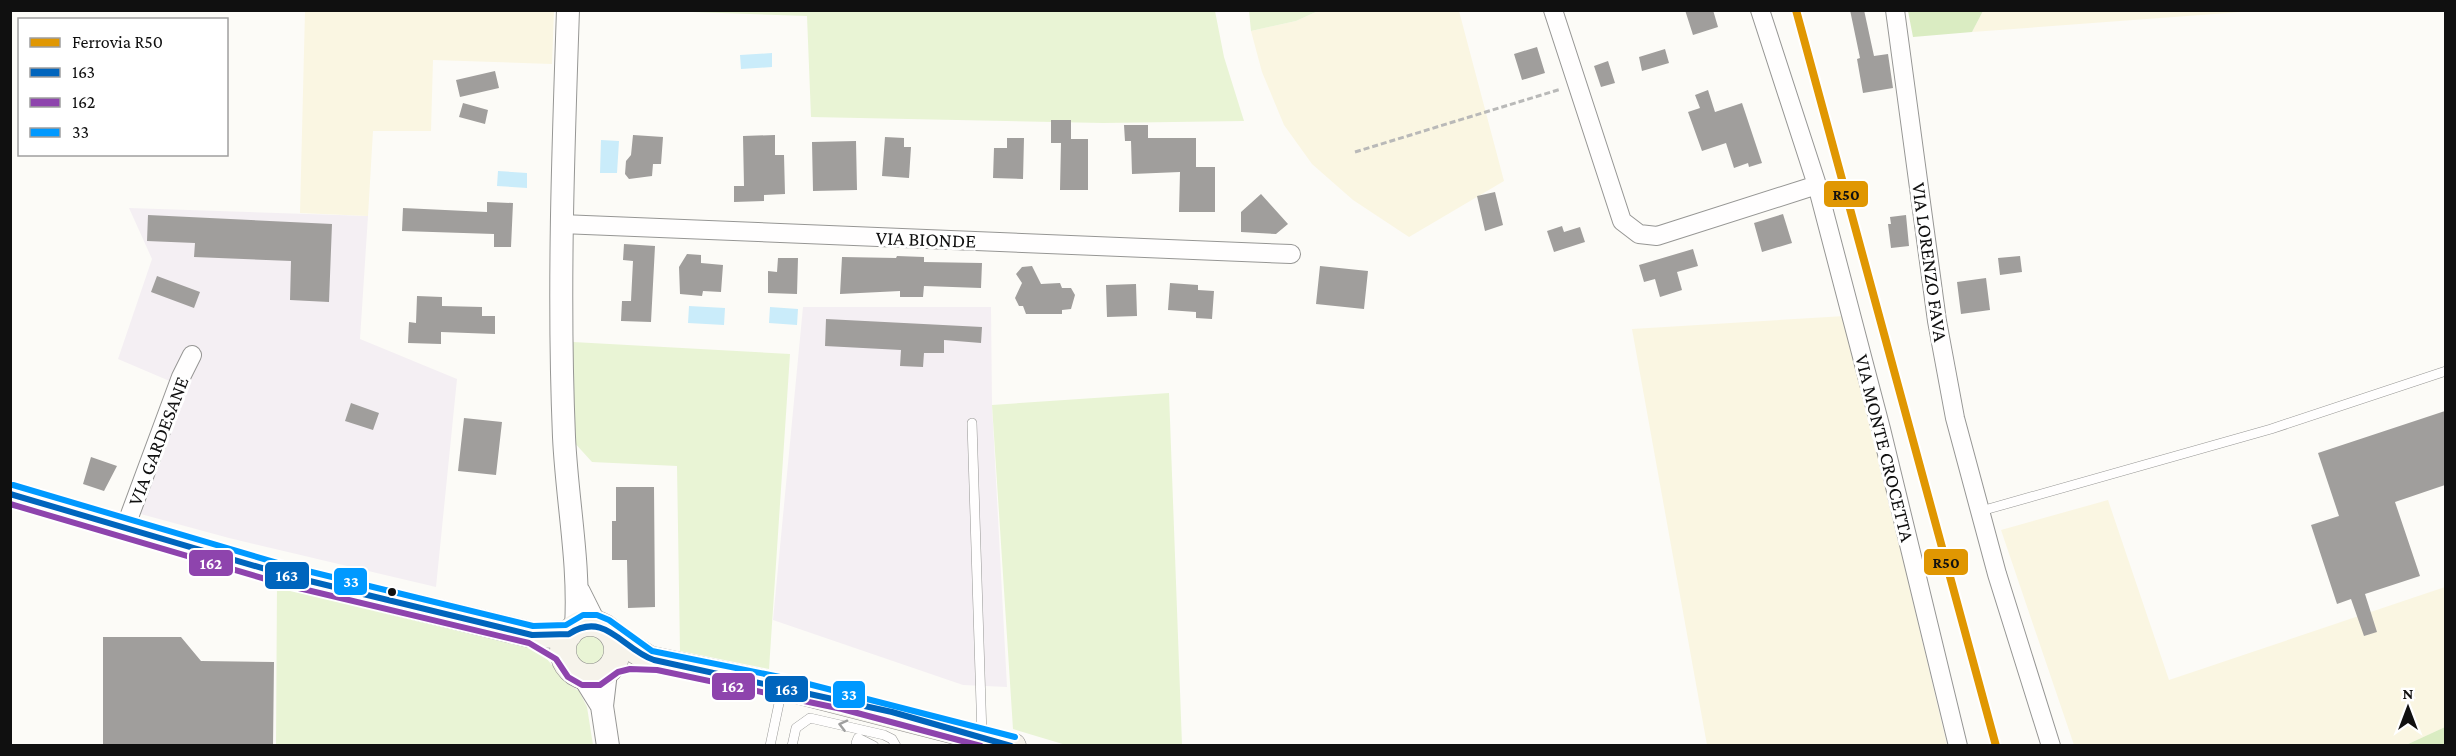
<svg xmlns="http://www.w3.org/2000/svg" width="2456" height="756" viewBox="0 0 2456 756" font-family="'Crimson Pro',serif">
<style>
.industrial{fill:#f4eff3}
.farmland{fill:#faf6e2}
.green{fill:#e9f4d5}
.forest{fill:#daecc2}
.water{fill:#caecfa}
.building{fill:#a09e9c}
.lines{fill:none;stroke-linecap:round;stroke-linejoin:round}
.service-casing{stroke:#969694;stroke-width:10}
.minor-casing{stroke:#969694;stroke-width:20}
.tertiary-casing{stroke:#969694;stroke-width:24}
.secondary-casing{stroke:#8d8c8b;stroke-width:27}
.path{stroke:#b9b9b8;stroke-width:3;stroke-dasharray:6 3;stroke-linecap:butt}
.service{stroke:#fffefe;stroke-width:9}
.minor{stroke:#fffefe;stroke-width:18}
.tertiary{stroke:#fffefe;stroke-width:22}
.secondary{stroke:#f6f3eb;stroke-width:26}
.bus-1-casing{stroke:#fff;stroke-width:10}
.bus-2-casing{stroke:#fff;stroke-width:10}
.bus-3-casing{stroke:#fff;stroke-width:10}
.bus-1{stroke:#0065bd;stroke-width:6}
.bus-2{stroke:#8e44ad;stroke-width:6}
.bus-3{stroke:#09f;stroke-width:6}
.rail-1-casing{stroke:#fff;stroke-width:12}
.rail-1{stroke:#e09702;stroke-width:8}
.oneway{stroke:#9f9f9f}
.bus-dot{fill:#101010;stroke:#fff;stroke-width:2}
.labels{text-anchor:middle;stroke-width:6;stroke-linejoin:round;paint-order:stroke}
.street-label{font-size:20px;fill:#101010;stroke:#fff}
.line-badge{stroke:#fff;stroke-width:2}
.badge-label{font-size:16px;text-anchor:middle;font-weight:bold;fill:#fff}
.pale-badge-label{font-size:16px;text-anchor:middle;font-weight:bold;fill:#111}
</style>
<rect width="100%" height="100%" fill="#fcfbf7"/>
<path class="industrial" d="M129,208L368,216L360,339L457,379L436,587L229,538L137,513L186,388L118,359L152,259Z
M803,307H991L992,405L1007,687L963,685L773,620Z"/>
<path class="farmland" d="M305,11H554L552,64L433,60L431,131H373L368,216L300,213Z
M1318,11H1459L1504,181L1409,237L1353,200L1312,164L1284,125L1262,72L1251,31L1296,21Z
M1983,11H2255L1972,32Z
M1845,316L1947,745H1707L1632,329Z
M2108,500L2169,680L2445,587V727L2406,745H2074L2001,530Z"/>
<path class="green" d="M663,11H1215L1224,57L1244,121L1103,123L811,117L807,16Z
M1249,11V10L1318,11L1296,21L1251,31Z
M573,342L790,354L769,669L680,651L677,466L592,462L572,440Z
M1169,393L1182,745H1066L1013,729L992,405Z
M277,583L540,650L565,682L579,691L587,707L593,745L276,746Z
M570 650a20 20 0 1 1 40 0a20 20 0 1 1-40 0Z"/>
<path class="forest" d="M1908,11V10L1983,11L1972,32L1913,37Z
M2445,727V745H2406Z"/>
<path class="water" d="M772,53V67L741,69L740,55Z
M601,140L619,141L617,173H600Z
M498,171L527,173V188L497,186Z
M689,306L725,308L724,325L688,323Z
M770,307L798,309L797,325L769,323Z"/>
<path class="building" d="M1685,10H1713L1718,27L1693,35Z
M1850,10H1864L1874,56L1888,54L1893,88L1863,93L1857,59L1860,58Z
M1537,47L1545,73L1522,80L1514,54Z
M1665,49L1669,63L1642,71L1639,57Z
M1608,61L1615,83L1601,87L1594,66Z
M495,71L499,88L460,97L456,80Z
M1708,90L1715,112L1742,103L1762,163L1749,167L1748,163L1734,168L1726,143L1702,151L1688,112L1700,108L1695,95Z
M463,103L488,110L485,124L459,117Z
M1051,120H1071V139H1088V190H1060L1061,143H1051Z
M1124,125H1148V138H1196V167H1215V212H1179L1180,172L1132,174L1131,141H1125Z
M633,135L663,137L661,164H653L652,176L629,179L625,174L626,161L631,155Z
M775,135V155H784L785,194L764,195V201L734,202V186H744L743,136Z
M885,137L904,138V147H911L909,178L882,176Z
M1007,138H1024L1023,179L993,178L994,148H1007Z
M856,141L857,190L813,191L812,142Z
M1495,192L1503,225L1485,231L1477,196Z
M1261,194L1288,224L1276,234L1241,232V212Z
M487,202L513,203L511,247H494V234L402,231L403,208L487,212Z
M1783,214L1792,243L1762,252L1754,223Z
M148,215L332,224L329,302L290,300L291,261L194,257L195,243L147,241Z
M1906,215L1909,246L1891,248L1888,224H1891L1890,217Z
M1562,226L1564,232L1580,227L1585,242L1554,252L1547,231Z
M624,244L655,246L651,322L621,321L622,301H631L633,261L623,260Z
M1693,249L1698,266L1677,272L1682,290L1660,297L1655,279L1644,282L1639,265Z
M687,254L701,255V263L723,265L721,292L703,291L702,296L680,294L679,267Z
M897,256L924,257V262L982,263L981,288L924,286L923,297H900V291L840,294L842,257L896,258Z
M2020,256L2022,272L2000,275L1998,258Z
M778,258H798L797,294L768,293V271L777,272Z
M1032,266L1041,284L1060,283L1062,288H1071L1075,295L1071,309L1062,310V314H1026L1023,306H1019L1015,298L1022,283L1016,274L1022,267Z
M1320,266L1368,271L1364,309L1316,304Z
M157,276L200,292L194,308L151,292Z
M1986,278L1990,310L1961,314L1957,282Z
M1170,283L1198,285V290L1214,291L1212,319L1196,318V312L1168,310Z
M1136,284L1137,316L1107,317L1106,285Z
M417,296L442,297V306L482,307V316H495V334L441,332V344L408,343L409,322L416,323Z
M826,319L982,327L981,343L944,340V353H924L923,367L900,366L901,350L825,346Z
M351,403L379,413L373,430L345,421Z
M2445,411V485L2395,502L2420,576L2365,594L2377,632L2364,636L2351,599L2337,604L2311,525L2339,516L2318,453Z
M464,418L502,422L496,475L458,471Z
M91,457L117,466L104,491L83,484Z
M616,487H654L655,607L628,608L627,560H612V521H616Z
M103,637H181L201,661L274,662L273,746H103Z"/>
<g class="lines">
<g class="service-casing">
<path id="service" d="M972,423L982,736
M1981,511L2271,429L2446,371
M856,743L858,738L874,746
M770,746L782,689
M792,746L796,728L810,718L884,735L892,739L896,746"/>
</g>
<g class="minor-casing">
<path id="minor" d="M1553,10L1622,221L1639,234L1657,236L1817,185
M1760,10L1817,185L1881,429L1958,746
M1895,10L1937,321L1955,418L1997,574L2051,746
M561,224L1291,254
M125,528L181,377L192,355"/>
</g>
<g class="tertiary-casing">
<path id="tertiary" d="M568,10C563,153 558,295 564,437C567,501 580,563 576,627
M579,592L595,624
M606,672L602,706L608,746
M584,677L602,706"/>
</g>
<g class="secondary-casing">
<path id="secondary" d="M10,494L289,576L532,635L569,634
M563 650a27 27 0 1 1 54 0a27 27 0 1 1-54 0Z
M613,636L649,659L783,687L1013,746"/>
</g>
<path class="path" d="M1355,152L1561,89"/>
<use href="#service" class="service"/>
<use href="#minor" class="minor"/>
<use href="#tertiary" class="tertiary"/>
<use href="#secondary" class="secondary"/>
<g class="bus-1-casing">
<path id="bus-1" d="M10,494L289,576L532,635L569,634
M569,634C605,610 622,649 654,660L892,712L1011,746"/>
</g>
<g class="bus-2-casing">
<path id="bus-2" d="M10,504L286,585L529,643L556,659L568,677L582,685H600L618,672L630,669L657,670L842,709L981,746"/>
</g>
<g class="bus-3-casing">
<path id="bus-3" d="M13,485L291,567L533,626L566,625L583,615H597L609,620L652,651L785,678L1015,737"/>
</g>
<use href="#bus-1" class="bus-1"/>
<use href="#bus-2" class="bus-2"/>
<use href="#bus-3" class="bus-3"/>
<g class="rail-1-casing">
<path id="rail-1" d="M1796,10L1996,746"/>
</g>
<use href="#rail-1" class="rail-1"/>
</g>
<defs><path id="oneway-chevron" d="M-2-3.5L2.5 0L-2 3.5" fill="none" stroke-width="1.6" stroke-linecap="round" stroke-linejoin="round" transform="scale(1.5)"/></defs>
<use class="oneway" href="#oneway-chevron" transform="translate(843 725) rotate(-166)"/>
<circle class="bus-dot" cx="392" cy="592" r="5"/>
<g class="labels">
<g class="street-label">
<text transform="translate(926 239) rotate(2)" y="7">VIA BIONDE</text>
<text transform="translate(1930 262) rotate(82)" y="7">VIA LORENZO FAVA</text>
<text transform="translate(158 441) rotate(-69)" y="7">VIA GARDESANE</text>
<text transform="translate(1885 448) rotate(76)" y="7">VIA MONTE CROCETTA</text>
</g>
</g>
<g class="line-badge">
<rect x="1823" y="180" width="46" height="28" rx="6" fill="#e09702"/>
<rect x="1923" y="548" width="46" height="28" rx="6" fill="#e09702"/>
<rect x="188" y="549" width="46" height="28" rx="6" fill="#8e44ad"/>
<rect x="264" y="561" width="46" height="29" rx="6" fill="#0065bd"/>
<rect x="333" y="567" width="35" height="29" rx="6" fill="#09f"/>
<rect x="711" y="672" width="45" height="29" rx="6" fill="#8e44ad"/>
<rect x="764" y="675" width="45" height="28" rx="6" fill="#0065bd"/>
<rect x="832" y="680" width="34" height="29" rx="6" fill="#09f"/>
</g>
<g class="badge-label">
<text x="211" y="569">162</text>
<text x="287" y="581">163</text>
<text x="351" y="587">33</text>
<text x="733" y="692">162</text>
<text x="787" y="695">163</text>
<text x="849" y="700">33</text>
</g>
<g class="pale-badge-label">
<text x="1846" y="200">R50</text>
<text x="1946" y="568">R50</text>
</g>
<rect width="2456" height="756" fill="none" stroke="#101010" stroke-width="24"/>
<rect x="18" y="18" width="210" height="138" fill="#ffffff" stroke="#9f9f9f" stroke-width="1.5"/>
<rect x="30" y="38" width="30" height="9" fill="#e09702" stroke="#9f9f9f" stroke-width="1.5"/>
<text x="72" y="48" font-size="18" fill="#101010">Ferrovia R50</text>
<rect x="30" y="68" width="30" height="9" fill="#0065bd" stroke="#9f9f9f" stroke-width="1.5"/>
<text x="72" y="78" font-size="18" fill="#101010">163</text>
<rect x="30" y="98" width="30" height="9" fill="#8e44ad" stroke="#9f9f9f" stroke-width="1.5"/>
<text x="72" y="108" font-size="18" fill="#101010">162</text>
<rect x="30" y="128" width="30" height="9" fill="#0099ff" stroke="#9f9f9f" stroke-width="1.5"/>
<text x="72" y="138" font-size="18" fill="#101010">33</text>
<g transform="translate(2408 708)" stroke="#ffffff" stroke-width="4.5" paint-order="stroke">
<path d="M0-4.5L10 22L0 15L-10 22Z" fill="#101010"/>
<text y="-9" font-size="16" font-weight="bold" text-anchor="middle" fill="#101010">N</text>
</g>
</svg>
